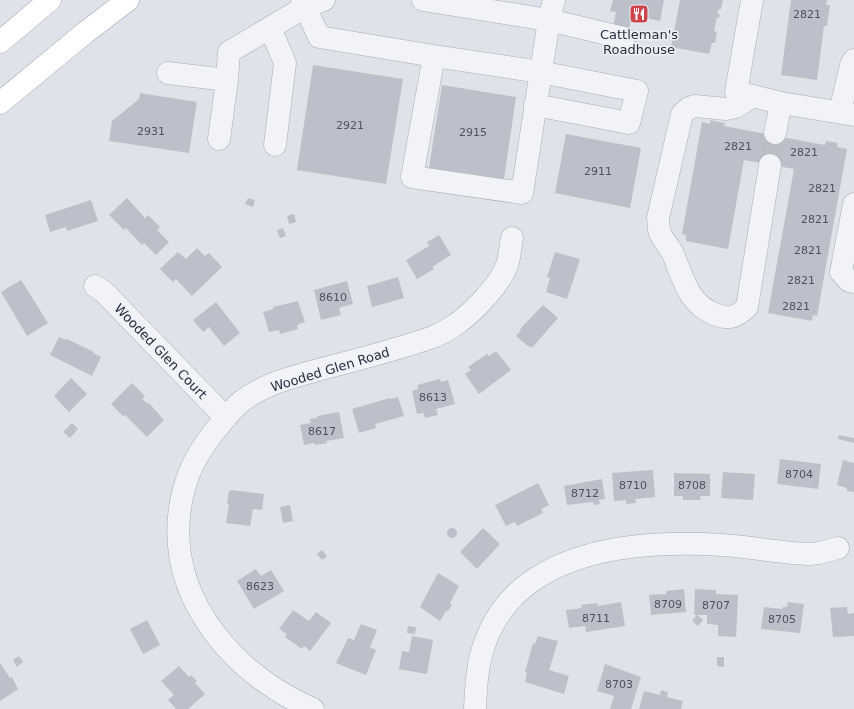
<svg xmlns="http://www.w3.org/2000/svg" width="854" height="709" viewBox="0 0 854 709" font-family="'DejaVu Sans',sans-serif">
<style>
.building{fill:#bcc0cb}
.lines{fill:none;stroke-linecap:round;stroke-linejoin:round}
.minor-tunnel{stroke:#babec6;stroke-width:22;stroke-dasharray:22 11;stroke-linecap:butt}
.minor-casing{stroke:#a8acb5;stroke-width:23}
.major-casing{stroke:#9ea5b4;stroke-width:23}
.minor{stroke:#f1f3f6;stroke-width:22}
.major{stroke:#fff;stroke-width:22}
.labels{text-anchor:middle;stroke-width:3;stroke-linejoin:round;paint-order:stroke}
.number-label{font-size:11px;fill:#4d5262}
.poi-label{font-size:13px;fill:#282e3f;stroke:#eef1f6}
.street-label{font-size:13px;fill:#282e3f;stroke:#eef1f6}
</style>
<rect width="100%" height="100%" fill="#dfe2e8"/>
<path class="building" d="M613,0H664L660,21L632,15L629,29L613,26L616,12L610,11Z
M680,0H723L721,9H719L717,13L720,14L719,18L717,17L714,31L717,32L715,43H712L709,54L671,47Z
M791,0H827L826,5H830L827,26H824L817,80L781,75Z
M313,65L403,79L386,184L297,170Z
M442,85L516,97L504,179L429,168Z
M140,93L197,102L189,153L109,141L112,121L139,99Z
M710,120L725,123L724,126L825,145L826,141L838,143L837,147L847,149L817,316L813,315L812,321L768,313L794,169L744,160L728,249L686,241V235L682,234L702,122L710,124Z
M566,134L641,148L630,208L555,193Z
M127,198L145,218L148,215L160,227L157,230L169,242L156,255L144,243L142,245L126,228L124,230L109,215Z
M248,198L255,200L253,207L245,204Z
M91,200L98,221L67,231L66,227L50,232L45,215Z
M294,214L296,222L289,224L287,216Z
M283,228L286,236L280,238L277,230Z
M439,235L451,255L432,267L434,269L417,279L406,260L429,246L427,242Z
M197,248L205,256L209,253L222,267L192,296L176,279L173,282L160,269L178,252L186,259Z
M555,252L580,259L567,299L546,292L550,278L547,277Z
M398,277L404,298L372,307L367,286Z
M21,280L48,323L27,336L1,292Z
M347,281L353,304L339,308L341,315L321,320L314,290Z
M298,301L305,322L297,325L298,329L280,334L279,330L269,332L263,312L273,309V307Z
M216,302L240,333L224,346L209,327L203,332L193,320Z
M543,305L558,318L532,348L530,346L529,347L516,336L521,330L520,329Z
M59,337L66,340L67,339L94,352L93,353L101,357L92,376L50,355Z
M496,351L511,370L479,394L465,374L471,370L468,367L487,354L489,356Z
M71,378L87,394L69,412L54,396Z
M440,379L441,382L448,380L455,404L436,409L438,415L425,418L424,413L417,414L412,391L418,389L417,385Z
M132,383L145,396L142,399L148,404L149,403L164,420L147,437L125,415L123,416L111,404Z
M398,397L404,416L375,424L376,428L359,433L352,409L390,398V399Z
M339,412L344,438L326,441L327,443L315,445L314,443L304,445L300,425L311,423L310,419L317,418V416Z
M72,423L78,429L70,438L63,432Z
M839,435L854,438V443L838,439Z
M780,459L821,464L818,489L777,484Z
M843,460L854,463V492L847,491V488L837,485Z
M653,470L655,497L635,499L636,503L626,504V500L614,501L612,473Z
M723,472L755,474L753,500L721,498Z
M674,473L710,474V496H700L701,500H683V496H674Z
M602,479L605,499L599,500L600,504L594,505L593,502L567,505L564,486Z
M538,483L549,505L541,509L543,513L517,526L515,522L506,526L495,505Z
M231,490L264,494L262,510L253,509L250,526L226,523L229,504H227L229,491H231Z
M290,505L293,521L283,523L280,507Z
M447 533a5 5 0 1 1 10 0a5 5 0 1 1-10 0Z
M483,528L500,544L477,569L460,552Z
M322,550L327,556L322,560L317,554Z
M256,569L261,576L271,570L284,591L254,609L237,581Z
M438,573L459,586L450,603L452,605L448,611H446L440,621L420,607Z
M684,589L686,612L651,615L649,595L666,594V591Z
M695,589L716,590V594L738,595L736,637L718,636V625L707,624V615H694Z
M621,602L625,626L586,632L585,626L569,628L566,610L582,608L581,605L598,603V606Z
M788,602L804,604L800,633L761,629L764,607L782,609L783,607H787Z
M847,607L848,614L854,613V636L833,637L830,608Z
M293,610L309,621L316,612L331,623L310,651L304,646L302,649L285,637L287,634L279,629Z
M697,615L703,620L698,626L692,621Z
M147,620L160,645L143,654L130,629Z
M361,624L377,630L370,647L376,650L366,675L336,663L348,638L354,640Z
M408,626L416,627L415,634L407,633Z
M412,636L433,640L427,674L399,669L402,651L409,652Z
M538,636L558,641L549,670L569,676L564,694L525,682L527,673L525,672L533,643L535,644Z
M19,656L23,662L17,667L13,660Z
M717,657H724V667L717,666Z
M0,663L10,678L12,677L18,689L0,701Z
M605,664L641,677L631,709H610L614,696L597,691Z
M179,666L189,677L191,675L197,681L195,683L205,694L188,709H176L168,700L174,695L161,681Z
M661,690L668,692L667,697L683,701L681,709H639L644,691L660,695Z"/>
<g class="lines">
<path class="minor-tunnel" d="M770,165L775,133"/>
<g class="minor-casing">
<path id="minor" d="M302,0L319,37L434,56L540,72L637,91L629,123L535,105
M423,0L549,20L624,38
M752,0L736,92L781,103L854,115
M270,28L285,63L275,145
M434,56L412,177L522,193L549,20L554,0
M168,73L227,80
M751,97L736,107L726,109L695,106L689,108L682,114L658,218C659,223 658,229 660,233C663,241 670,247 673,254C683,278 688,303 714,314C729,320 735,318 747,307L770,165
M840,112L851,65L854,60
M775,133L781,103
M219,139L227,80L229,52L305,7L324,0
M854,204L841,272L849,281L854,282
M95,286L104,292L226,418
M313,709C238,677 171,604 179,517C182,484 193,458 214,432C222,422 231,410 242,401C267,382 300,375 329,367C364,358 399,349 433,337C440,334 446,331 452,327C470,316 500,285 507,265C510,257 510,247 512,238
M475,709C476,687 477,664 485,643C518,548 638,540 722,545C752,547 781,553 810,554L819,553L838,548"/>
</g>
<g class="major-casing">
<path id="major" d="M0,42L50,0
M0,103L86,32L128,0"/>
</g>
<use href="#minor" class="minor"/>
<use href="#major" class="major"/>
</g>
<defs>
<g id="restaurant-square" transform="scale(1)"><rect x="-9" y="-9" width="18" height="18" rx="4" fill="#cd444d" stroke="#eef1f6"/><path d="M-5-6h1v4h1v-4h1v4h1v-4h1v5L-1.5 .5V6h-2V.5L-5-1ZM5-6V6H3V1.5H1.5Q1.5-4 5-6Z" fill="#fff"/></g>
</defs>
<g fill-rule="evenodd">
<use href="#restaurant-square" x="639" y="14"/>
</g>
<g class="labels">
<g class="number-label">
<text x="807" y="18">2821</text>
<text x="350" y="129">2921</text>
<text x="151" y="135">2931</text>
<text x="473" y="136">2915</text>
<text x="738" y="150">2821</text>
<text x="804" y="156">2821</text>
<text x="598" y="175">2911</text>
<text x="822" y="192">2821</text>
<text x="815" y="223">2821</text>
<text x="808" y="254">2821</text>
<text x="801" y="284">2821</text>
<text x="333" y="301">8610</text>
<text x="796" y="310">2821</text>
<text x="433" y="401">8613</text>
<text x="322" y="435">8617</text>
<text x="799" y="478">8704</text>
<text x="633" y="489">8710</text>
<text x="692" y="489">8708</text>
<text x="585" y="497">8712</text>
<text x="260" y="590">8623</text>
<text x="668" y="608">8709</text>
<text x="716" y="609">8707</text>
<text x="596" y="622">8711</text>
<text x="782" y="623">8705</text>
<text x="619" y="688">8703</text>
</g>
<g class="poi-label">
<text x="639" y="39">Cattleman's<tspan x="639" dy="15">Roadhouse</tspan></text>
</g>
<g class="street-label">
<text transform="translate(161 351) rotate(46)" y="5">Wooded Glen Court</text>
<text transform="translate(330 369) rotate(-17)" y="5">Wooded Glen Road</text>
</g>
</g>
</svg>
